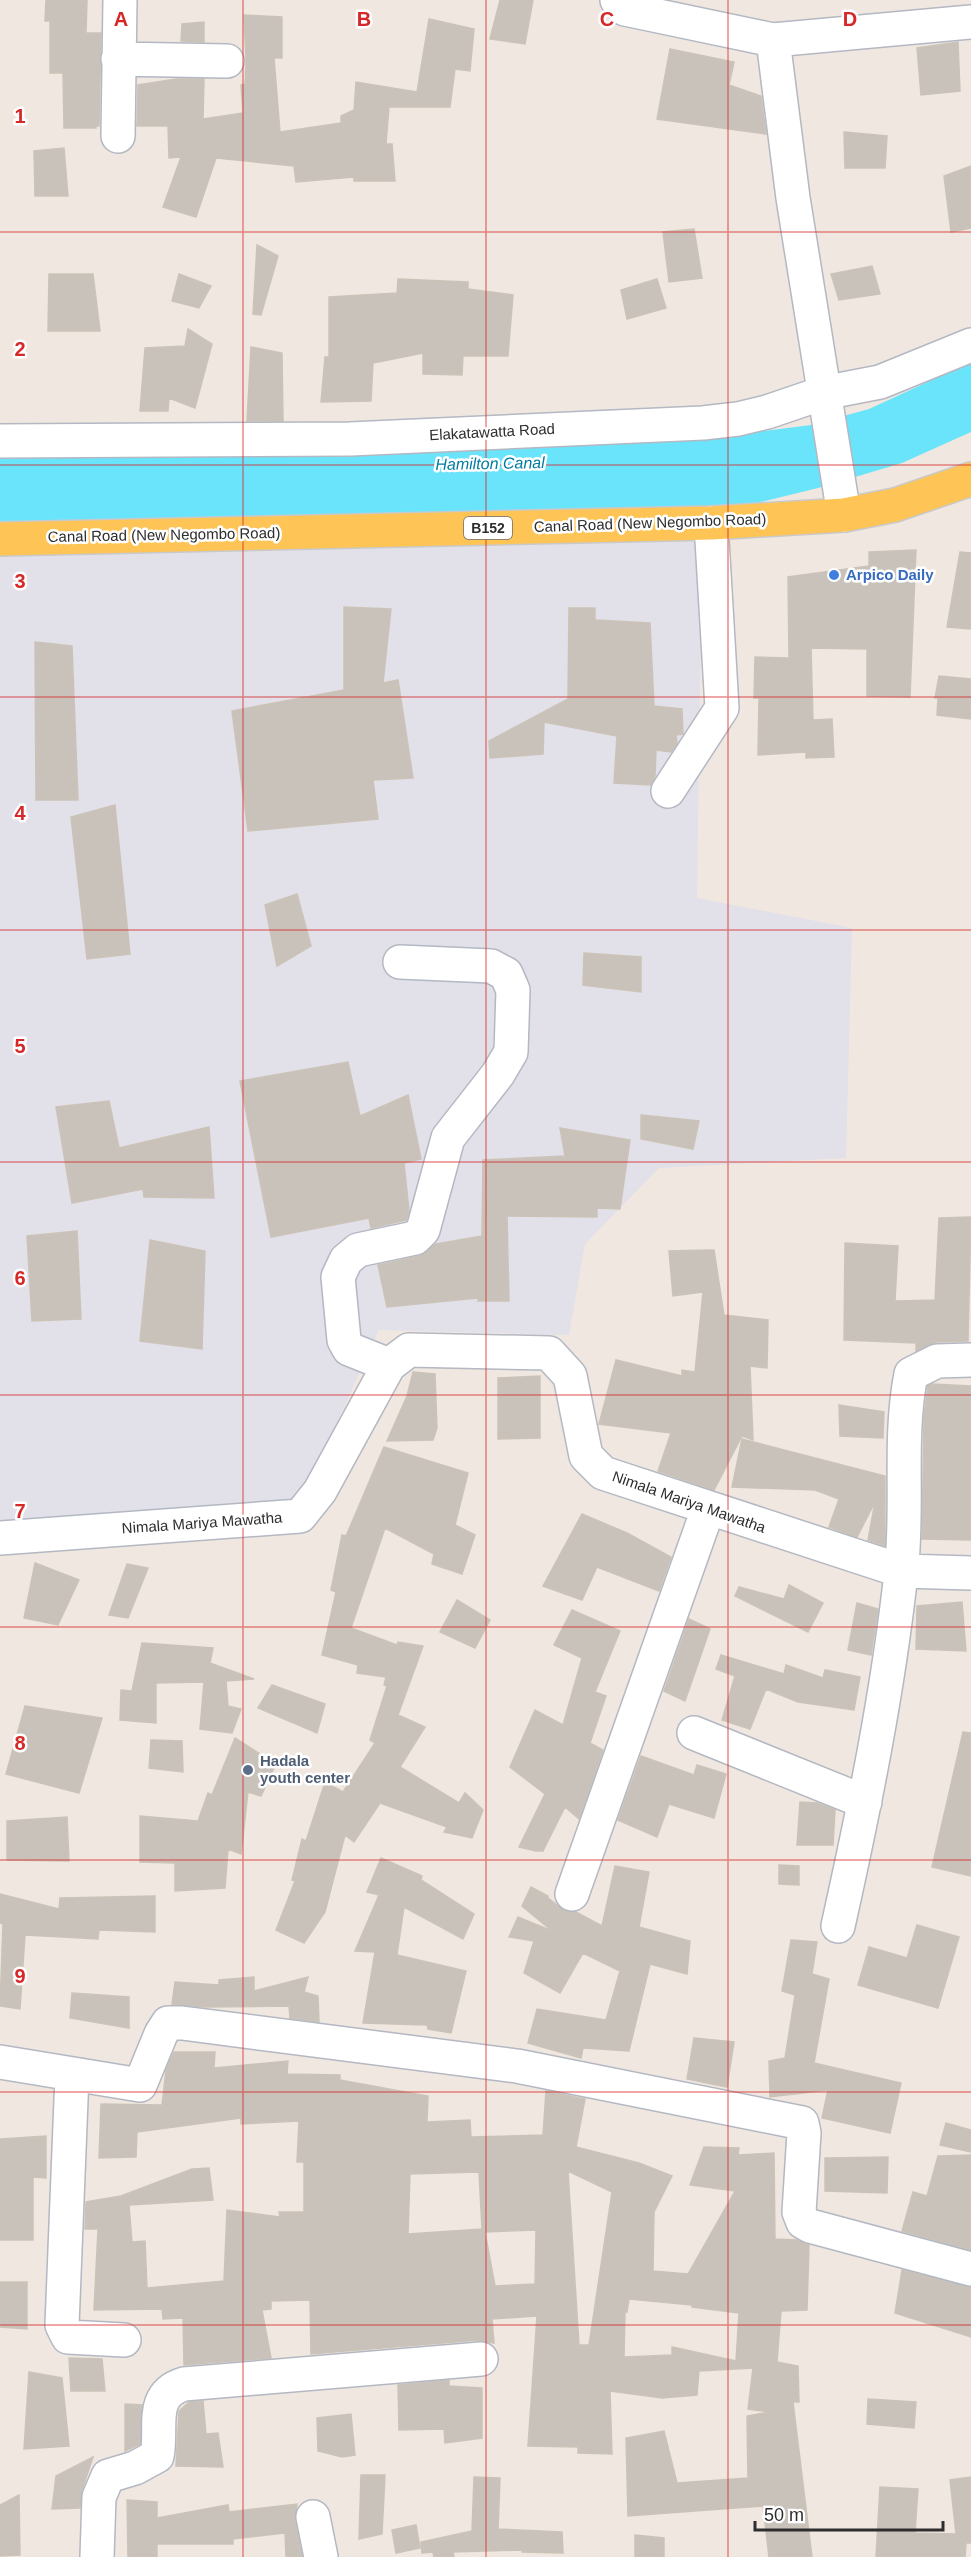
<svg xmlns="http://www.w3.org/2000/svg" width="971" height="2557" viewBox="0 0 971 2557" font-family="Arial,sans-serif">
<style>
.industrial{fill:#e2e0e8}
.water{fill:#6ae4fb}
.building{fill:#c8c2bb;stroke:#ccc3b8;stroke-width:1.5;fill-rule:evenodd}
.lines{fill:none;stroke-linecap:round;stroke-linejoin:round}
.minor-casing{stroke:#b3b8c2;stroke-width:36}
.major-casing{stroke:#c9c9c9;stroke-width:36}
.minor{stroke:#fff;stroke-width:33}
.major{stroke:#fec556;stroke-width:33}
.grid{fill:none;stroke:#d62828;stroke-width:1.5;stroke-opacity:0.55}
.shop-dot{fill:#3f7fe0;stroke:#fff;stroke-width:2}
.service-dot{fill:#5c6f8a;stroke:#fff;stroke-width:2}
.labels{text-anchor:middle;stroke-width:5;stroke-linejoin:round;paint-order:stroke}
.shield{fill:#fff;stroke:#6d6d6d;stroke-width:1.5}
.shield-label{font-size:14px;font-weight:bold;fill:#2e2e2e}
.street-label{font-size:15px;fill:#2e2e2e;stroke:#fff}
.shop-label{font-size:15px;font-weight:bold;fill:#366cbe;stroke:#fff;text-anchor:start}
.service-label{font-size:15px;font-weight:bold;fill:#4e5e75;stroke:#fff;text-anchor:start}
.water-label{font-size:16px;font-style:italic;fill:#027ba0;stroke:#fff}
.grid-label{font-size:20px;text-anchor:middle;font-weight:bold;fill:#d62828;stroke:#fff;stroke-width:5;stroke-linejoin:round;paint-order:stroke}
</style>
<rect width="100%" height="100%" fill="#f0e7e0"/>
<path class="industrial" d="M702,539L697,898L852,928L846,1158L659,1168L585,1244L569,1335L379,1330L309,1484L293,1504L0,1524V556Z"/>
<path class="water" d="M971,362V432L902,463L818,488L749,505L505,519L0,521V449L747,433L811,425L869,409Z"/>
<path class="building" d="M46,0H87L86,33H101L99,126H96V128H64L63,73H50V21H45Z
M500,0H533L525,44L490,39Z
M244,15L282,17V58H274L280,132L341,123V116L354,110L356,82L417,92L429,19L474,29L470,71L455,69L450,107H389L386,144H392L395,181H354V177L296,182L294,166L216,158L196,217L163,207L181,157L169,158L168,126H137L138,85L176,79H204L203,119L243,113L241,85L245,84L246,61Z
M204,22V42L181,41L182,24Z
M958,42L960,91L921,95L917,48Z
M670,49L734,62L729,85L761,96L766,134L657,119Z
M844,132L887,136L885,168H845Z
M64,148L68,196H35L34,151Z
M971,166V228L951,232L944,176Z
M694,229L702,278L669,282L663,232Z
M257,245L278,256L261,315L253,314Z
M872,266L880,294L839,300L831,274Z
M49,274H93L100,331H48Z
M179,274L211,286L199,308L172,301Z
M398,279L468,282V289L513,295L508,356H463L462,375L423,374V353L373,363L371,401L321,402L325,357H329V297L397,293Z
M657,279L666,308L627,319L621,290Z
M188,329L212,344L195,408L169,398L168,411H140L145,348L185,346Z
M251,347L282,353L283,421H247Z
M916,550L910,697L867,696V649L811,648L813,720L832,719L834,757L806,758V752L758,755L759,698H754L755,657L789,658L788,577L869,566V552Z
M960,552L971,553V629L947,627Z
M344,607L391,609L383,683L398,680L413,778L373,780L378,819L248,831L232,711L344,690Z
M569,608H595V620L650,623L654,706L682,709L683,734L676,735L677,743L671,752L656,750L655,776L651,785L614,783L617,736L544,722L543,754L490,758L489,741L568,699Z
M35,642L72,646L78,800H36Z
M939,676L971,679V719L937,715L938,698H935Z
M115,805L130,954L87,959L71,817Z
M297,894L311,946L277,966L265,905Z
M584,953L641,957V992L583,985Z
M348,1062L360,1116L408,1095L421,1159L404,1163L409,1211L406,1220L371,1228L369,1218L271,1237L240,1081Z
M109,1101L119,1148L209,1127L214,1198L144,1197L143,1189L72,1203L56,1107Z
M641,1115L699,1121L693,1149L641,1139Z
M560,1128L630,1140L620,1209L597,1208V1217L507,1216L509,1301H478V1298L387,1307L378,1265L419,1256L436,1244L482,1236L483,1160L565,1156Z
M971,1217L968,1341L936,1342L916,1351V1343L844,1340L845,1243L898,1246L895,1301L935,1300L939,1218Z
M77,1231L81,1319L32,1321L27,1236Z
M150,1240L205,1251L202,1349L140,1341Z
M708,1250H714L724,1315L768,1320L767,1368L750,1366L753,1440L742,1436L714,1490L658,1471L671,1433L599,1424L616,1360L682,1376V1370L695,1372L703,1292L673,1296L669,1251Z
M413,1372L435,1374L437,1428L433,1440L387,1441L407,1396Z
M540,1376V1438L498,1439V1378Z
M932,1384L971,1386V1540L922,1539L924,1417L928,1386Z
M839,1405L884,1412L883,1438L840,1436Z
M742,1439L885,1476V1546L868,1540L875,1502L857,1537L829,1527L839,1499L815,1490L732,1487Z
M384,1447L468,1473L455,1525L475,1535L462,1574L432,1564L434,1554L385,1528L351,1628L397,1645L398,1642L423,1646L398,1715L425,1727L400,1767L459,1803L465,1793L483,1810L472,1838L444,1832L447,1827L380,1803L354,1842L345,1835L325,1912L304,1943L276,1930L295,1881L292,1880L302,1839L306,1841L325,1782L343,1792L375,1743L370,1740L387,1686L384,1685L386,1677L357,1673L358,1665L322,1655L336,1592L331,1590L342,1535L346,1536Z
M582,1514L627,1533L671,1557L659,1591L597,1567L582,1600L543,1586Z
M35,1563L79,1580L58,1625L24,1618Z
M127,1564L148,1568L128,1618L109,1615Z
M789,1585L823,1603L808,1632L735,1596L739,1587L784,1599Z
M457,1600L490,1620L475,1648L440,1632Z
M962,1602L966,1651L916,1649L917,1606Z
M857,1603L878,1609L871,1655L848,1650Z
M572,1610L620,1631L595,1692L606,1696L590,1743L603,1750L579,1819L565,1807L543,1851H536L519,1847L545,1794L510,1767L535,1710L563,1725L582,1658L554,1645Z
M689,1619L710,1629L685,1701L664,1691Z
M142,1643L213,1648L210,1663L254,1679L226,1681L228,1706L241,1709L232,1733L200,1729L204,1682L156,1683V1723L120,1720L121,1690L132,1691Z
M721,1655L784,1674L786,1665L823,1678L825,1670L860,1677L854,1710L798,1702L766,1689L750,1729L722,1720L735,1676L716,1669Z
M272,1685L325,1704L317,1733L258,1708Z
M25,1706L102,1718L79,1793L6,1774Z
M963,1732L971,1733V1876L932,1867Z
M235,1738L276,1764L261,1796L248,1792L241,1854L228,1849L225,1888L175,1891V1863L140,1862V1816L198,1821L208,1793L212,1795Z
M151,1740L182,1741L183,1772L149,1768Z
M641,1756L694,1775L697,1765L726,1774L714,1818L669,1804L657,1837L618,1820Z
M800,1802L817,1803L835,1810L833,1845H797Z
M67,1817L69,1861L7,1860V1821Z
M381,1858L422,1876L421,1880L474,1914L463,1939L404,1907L397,1955L466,1971L451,2033L428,2029L427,2025L363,2023L375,1952L355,1951L379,1895L367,1892Z
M779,1865L799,1866V1885L779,1884Z
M615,1866L649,1872L639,1927L690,1941L687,1974L650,1964L629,2051L583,2048L581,2058L528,2043L537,2009L606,2020L620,1971L583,1953L560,1993L524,1973L534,1941L509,1937L518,1917L552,1931L522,1906L531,1887L548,1896V1898L565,1911L576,1912L602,1926Z
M0,1894L59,1909L60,1898L155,1896V1932L99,1930L98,1939L25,1935L20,2009L0,2006L3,1924L0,1923Z
M917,1925L959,1937L938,2008L858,1985L869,1947L907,1958Z
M791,1940L817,1942L812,1974L829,1979L814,2063L901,2083L890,2133L822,2118L828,2090L770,2097L769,2061L785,2058L795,1995L782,1991Z
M254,1977V1991L308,1977L304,1992L318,1996L319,2022L290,2018L289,2006L205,2007L172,2004L175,1982L219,1985V1980Z
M72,1993L129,1997V2028L70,2018Z
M694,2038L734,2042L727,2087L687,2079Z
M174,2052H215L214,2068L288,2061L287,2074L340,2075V2080L428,2096L427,2122L470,2120L471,2137L543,2135L546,2091L585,2099L576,2147L639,2163L672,2176L654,2212L653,2271L688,2274L735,2191L690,2185L704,2147L739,2148L738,2155L774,2153L775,2239L796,2240L809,2245L807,2310L781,2311L777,2362L798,2366L799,2402H793L812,2557H769L763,2506L628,2516L626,2438L664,2431L677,2483L748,2478L747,2416L769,2412L748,2409L753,2368L699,2371L697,2395L662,2398L610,2391L612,2454L578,2453V2447L528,2446L537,2316L492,2319L494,2343L479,2340L311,2354L310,2300L271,2301V2309L262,2310L271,2358L184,2365L183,2318L163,2319L162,2309L94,2310L98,2229H85L86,2202L121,2196L192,2169L209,2168L213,2200L129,2205L132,2242L145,2241L147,2288L224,2281L227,2210L280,2217L279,2212H304V2162H297L299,2121L241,2124V2118L137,2132L136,2157L99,2158L101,2104L162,2105L166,2070ZM568,2171L612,2192L589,2345H579ZM479,2172L482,2229L408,2234L410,2174ZM536,2230L535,2284L495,2286L485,2232ZM629,2299L692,2305V2307L739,2313L736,2361L672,2347V2355L624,2357L625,2312H627Z
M946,2123L971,2130V2152L940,2145Z
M46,2136V2178L33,2177V2240H0V2139Z
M971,2155V2250L902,2231L913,2192L927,2196L938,2156Z
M888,2157L887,2193L825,2191V2158Z
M902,2270L971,2287V2337L895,2313Z
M0,2282H27V2329L0,2327Z
M69,2358L102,2359L105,2391H71Z
M29,2372L62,2378L69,2446L24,2449Z
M449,2380V2386L482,2388V2438L445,2443L444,2429L399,2430L398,2385Z
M868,2399L916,2402L914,2428L867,2424Z
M203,2401L206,2434L218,2433L223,2467L176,2466L179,2411L189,2402Z
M125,2404L142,2405L140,2444L125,2451Z
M351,2414L355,2455L342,2457L318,2451L317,2418Z
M93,2457L82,2490L80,2508L52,2509L56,2476Z
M361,2475H385L382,2534L359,2539Z
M474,2477L500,2478L498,2529L562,2532L563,2553L522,2552V2550L453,2552L454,2557H434L433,2552L422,2553L421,2542L472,2531Z
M971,2477V2543H966L965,2557H876L880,2487L918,2489L915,2533L956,2534L950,2480Z
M19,2495L20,2555L0,2556V2505Z
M127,2500L157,2502V2518L228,2505L229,2512L297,2504L295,2521L302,2557H286L285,2533L233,2539V2544H157V2557H128Z
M416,2525L420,2548L396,2553L392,2530Z
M635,2535L664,2538V2557H635Z"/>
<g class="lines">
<g class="minor-casing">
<path id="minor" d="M617,0L625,9L773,40L793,198L844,515
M773,40L971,22
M118,59L227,61
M118,136L120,0
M0,441L350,439L703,423L738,419L767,412L823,393L880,382L971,345
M668,791L722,708L711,523
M389,1365L349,1349L344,1340L338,1277L346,1260L358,1250L415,1238L423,1230L448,1138L498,1074L511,1052L513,990L506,974L491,966L400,962
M0,1538L300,1516L320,1491L389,1365L409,1350L549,1353L570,1376L586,1456L603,1473L902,1571L971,1573
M694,1733L865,1802
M572,1894L708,1509
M838,1926C864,1809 888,1692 901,1573C909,1507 898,1440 911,1374L937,1361L971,1360
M0,2062L140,2085L161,2034L168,2023H182L517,2066L802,2123L804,2133L799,2212L803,2222L810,2226L971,2269
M72,2075L62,2325L68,2337L124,2340
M313,2517L321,2557
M97,2557L99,2497L108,2476L135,2468L157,2456C163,2428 148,2395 184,2384L481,2359"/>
</g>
<g class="major-casing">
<path id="major" d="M0,539L711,523L844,515L895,505L971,479"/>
</g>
<use href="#minor" class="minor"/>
<use href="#major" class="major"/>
</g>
<path class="grid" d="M243,0V2557M486,0V2557M728,0V2557M0,232H971M0,465H971M0,697H971M0,930H971M0,1162H971M0,1395H971M0,1627H971M0,1860H971M0,2092H971M0,2325H971"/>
<circle class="shop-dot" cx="834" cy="575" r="6"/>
<circle class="service-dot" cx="248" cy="1770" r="6"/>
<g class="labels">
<rect class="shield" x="464" y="517" width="48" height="22" rx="4.5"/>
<g class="shield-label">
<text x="488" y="533">B152</text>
</g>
<g class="street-label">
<text transform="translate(492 432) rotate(-3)" y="5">Elakatawatta Road</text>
<text transform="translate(650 523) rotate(-2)" y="5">Canal Road (New Negombo Road)</text>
<text transform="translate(164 535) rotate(-1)" y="5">Canal Road (New Negombo Road)</text>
<text transform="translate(689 1502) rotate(19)" y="5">Nimala Mariya Mawatha</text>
<text transform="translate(202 1523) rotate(-4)" y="5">Nimala Mariya Mawatha</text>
</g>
<g class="shop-label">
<text x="846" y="580">Arpico Daily</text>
</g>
<g class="service-label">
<text x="260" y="1766">Hadala<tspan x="260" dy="17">youth center</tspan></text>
</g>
<g class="water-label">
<text transform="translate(490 463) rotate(-1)" y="6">Hamilton Canal</text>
</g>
</g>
<g class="grid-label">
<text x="121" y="26">A</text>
<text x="364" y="26">B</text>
<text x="607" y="26">C</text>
<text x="850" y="26">D</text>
<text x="20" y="123">1</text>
<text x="20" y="356">2</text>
<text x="20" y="588">3</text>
<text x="20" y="820">4</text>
<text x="20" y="1053">5</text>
<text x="20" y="1285">6</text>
<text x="20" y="1518">7</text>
<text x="20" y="1750">8</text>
<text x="20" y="1983">9</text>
</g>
<path d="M755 2521v9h188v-9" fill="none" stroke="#2e2e2e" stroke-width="3"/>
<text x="764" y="2521" font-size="18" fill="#2e2e2e" stroke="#ffffff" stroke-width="4.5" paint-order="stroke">50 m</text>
</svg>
